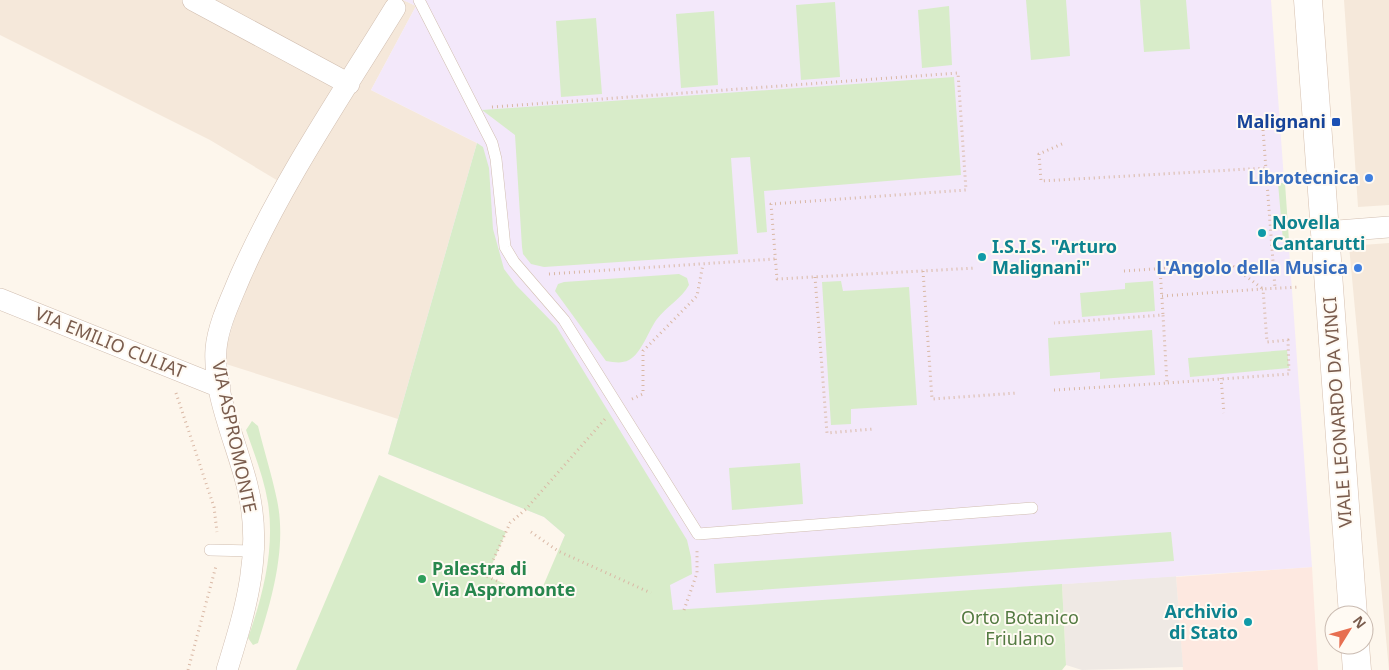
<svg xmlns="http://www.w3.org/2000/svg" width="1389" height="670" viewBox="0 0 1389 670" font-family="'Noto Sans',sans-serif">
<style>
.residential{fill:#f5e8da}
.commercial{fill:#fde8e0}
.industrial{fill:#efe9e4}
.education{fill:#f3e8fa}
.green{fill:#d8ecc9}
.lines{fill:none;stroke-linecap:round;stroke-linejoin:round}
.lane-casing{stroke:#d1beb0;stroke-width:12}
.street-casing{stroke:#d1beb0;stroke-width:22}
.secondary-casing{stroke:#d6c0b0;stroke-width:29}
.path{stroke:#d9b8a5;stroke-width:3;stroke-dasharray:1 4;stroke-linecap:butt}
.lane{stroke:#fff;stroke-width:11}
.street{stroke:#fff;stroke-width:21}
.secondary{stroke:#fff;stroke-width:28}
.transit-dot{fill:#1a4fb4;stroke:#fffaf3;stroke-width:2}
.shop-dot{fill:#3f7fe0;stroke:#fffaf3;stroke-width:2}
.culture-dot{fill:#0f9aa8;stroke:#fffaf3;stroke-width:2}
.leisure-dot{fill:#2e9e5b;stroke:#fffaf3;stroke-width:2}
.labels{text-anchor:middle;stroke-width:4;stroke-linejoin:round;paint-order:stroke}
.transit-label{font-size:18px;font-weight:bold;fill:#164399;stroke:#fffaf3;text-anchor:end}
.shop-label{font-size:18px;font-weight:bold;fill:#366cbe;stroke:#fffaf3;text-anchor:end}
.culture-label{font-size:18px;font-weight:bold;fill:#0d838f;stroke:#fffaf3;text-anchor:start}
.street-label{font-size:18px;fill:#7a5c4d;stroke:#fffaf3}
.leisure-label{font-size:18px;font-weight:bold;fill:#27864d;stroke:#fffaf3;text-anchor:start}
.park-label{font-size:18px;fill:#537a41;stroke:#fffaf3}
</style>
<rect width="100%" height="100%" fill="#fdf6ec"/>
<path class="residential" d="M0,0H403L416,6L371,90L477,143L398,419L226,364V348L235,317L285,185L210,140L0,35Z
M1344,0H1389V205L1358,207Z
M1389,243V670L1349,246Z"/>
<path class="commercial" d="M1312,567L1318,670H1183L1176,577Z"/>
<path class="industrial" d="M1176,576L1183,667L1082,670L1066,665L1062,584Z"/>
<path class="education" d="M403,0H1271L1312,567L675,611L561,544L565,535L544,517L388,454L477,143L371,90L416,6Z"/>
<path class="green" d="M1026,0H1066L1070,56L1031,60Z
M1140,0H1186L1190,49L1144,52Z
M835,2L840,77L801,80L796,5Z
M949,6L952,65L922,68L918,10Z
M714,11L718,85L681,88L676,14Z
M596,18L602,94L561,97L556,21Z
M954,77L961,175L764,191L767,232L757,233L750,157L731,158L738,254L544,267L531,264L523,254L522,247L515,135L482,110Z
M477,143L483,147L489,168L493,229L504,269L516,285L556,326L687,540L691,557L692,574L670,585L673,610L1062,584L1066,665L1062,670H296L379,475L506,532L487,576L538,598L565,535L544,517L388,454Z
M1278,183H1285L1289,241H1283Z
M679,274L687,278L689,285C681,299 667,306 657,319C648,331 642,353 629,360C621,364 614,362 606,361L555,291L558,284L564,282Z
M841,281L843,291L909,287L917,405L851,409V424L831,425L822,282Z
M1153,281L1155,311L1082,317L1080,293L1125,289V283Z
M1152,330L1155,375L1100,379V372L1050,376L1048,338Z
M1287,350L1289,368L1190,377L1188,358Z
M252,421L258,426C264,451 272,475 277,500C287,547 272,599 258,643L253,645L248,638C263,595 275,549 268,503C264,478 254,453 246,430Z
M800,463L803,504L732,510L729,468Z
M1171,532L1174,561L716,593L714,564Z"/>
<g class="lines">
<g class="lane-casing">
<path id="lane" d="M419,0L492,143L496,159L505,247L514,262L564,320L698,534L1032,508
M210,550L254,551"/>
</g>
<g class="street-casing">
<path id="street" d="M193,0L349,84
M1325,232L1389,227
M0,299L220,387
M227,670C246,608 264,550 247,485C236,441 213,394 216,349C218,325 231,299 240,277C282,182 341,96 395,8"/>
</g>
<g class="secondary-casing">
<path id="secondary" d="M1308,0L1353,615
M1355,645L1357,670"/>
</g>
<path class="path" d="M492,107L958,73L966,190L771,204L777,279L976,268
M1263,130L1275,288
M1062,144L1039,154L1041,181L1266,168
M1160,268L1163,315
M923,271L932,399L1017,393
M1124,271L1230,264L1263,289L1299,287
M549,274L775,259
M815,277L827,433L873,429
M1162,296L1263,289L1267,342L1288,340L1289,374L1167,383
M1221,378L1224,413
M1054,390L1167,383L1163,315L1054,323
M176,393L214,507L217,532
M632,399L643,394V351L697,296L703,264
M531,532L558,551L651,593
M497,581L486,576L510,523L526,509L605,419
M684,610L697,573V550
M188,670L216,566"/>
<use href="#lane" class="lane"/>
<use href="#street" class="street"/>
<use href="#secondary" class="secondary"/>
</g>
<rect class="transit-dot" x="1331" y="117" width="10" height="10" rx="2.5"/>
<g class="shop-dot">
<circle cx="1369" cy="178" r="5"/>
<circle cx="1358" cy="268" r="5"/>
</g>
<g class="culture-dot">
<circle cx="1262" cy="233" r="5"/>
<circle cx="982" cy="257" r="5"/>
<circle cx="1248" cy="622" r="5"/>
</g>
<circle class="leisure-dot" cx="422" cy="579" r="5"/>
<g class="labels">
<g class="transit-label">
<text x="1326" y="128">Malignani</text>
</g>
<g class="shop-label">
<text x="1359" y="184">Librotecnica</text>
<text x="1348" y="274">L'Angolo della Musica</text>
</g>
<g class="culture-label">
<text x="1272" y="229">Novella<tspan x="1272" dy="21">Cantarutti</tspan></text>
<text x="992" y="253">I.S.I.S. "Arturo<tspan x="992" dy="21">Malignani"</tspan></text>
<text x="1238" y="618" text-anchor="end">Archivio<tspan x="1238" dy="21">di Stato</tspan></text>
</g>
<g class="street-label">
<text transform="translate(110 343) rotate(22)" y="6">VIA EMILIO CULIAT</text>
<text transform="translate(1338 412) rotate(-94)" y="6">VIALE LEONARDO DA VINCI</text>
<text transform="translate(234 437) rotate(78)" y="6">VIA ASPROMONTE</text>
</g>
<g class="leisure-label">
<text x="432" y="575">Palestra di<tspan x="432" dy="21">Via Aspromonte</tspan></text>
</g>
<g class="park-label">
<text x="1020" y="624">Orto Botanico<tspan x="1020" dy="21">Friulano</tspan></text>
</g>
</g>
<g transform="translate(1349 630) rotate(53)"><circle r="24" fill="#fffaf3" stroke="#cabbb1"/>
<path d="M0-4L9 19L0 12L-9 19Z" fill="#e76f51"/>
<text y="-8" font-size="14" font-weight="bold" text-anchor="middle" fill="#7a5c4d">N</text>
</g>
</svg>
